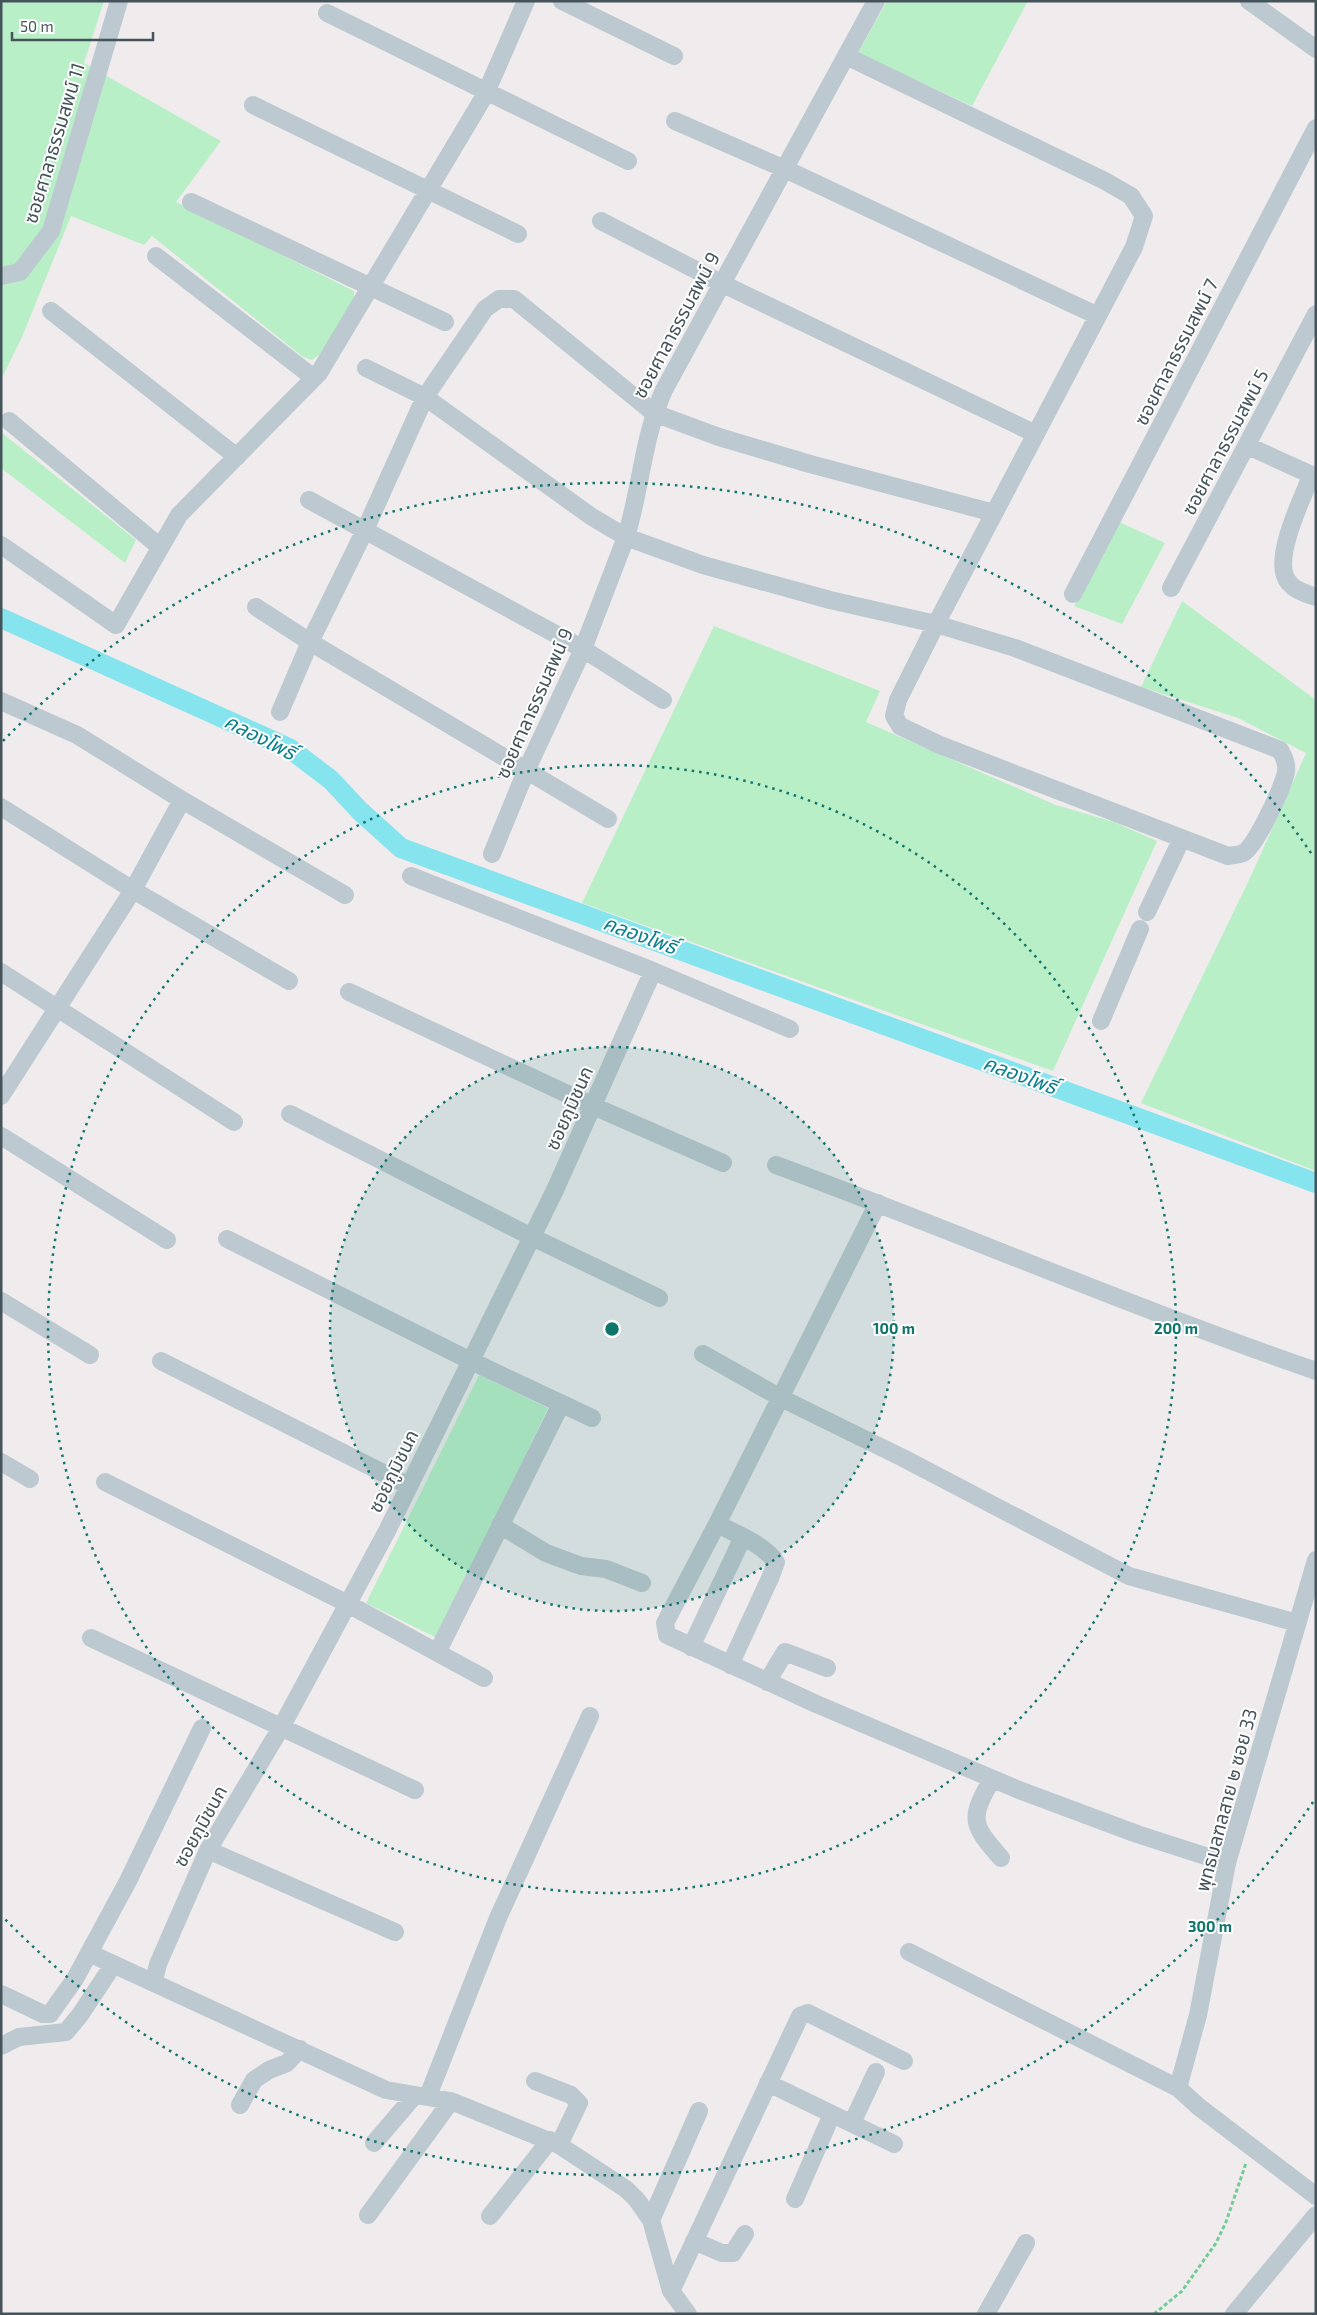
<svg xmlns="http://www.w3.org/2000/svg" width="1317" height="2315" viewBox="0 0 1317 2315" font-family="'Exo 2','Noto Sans Thai',sans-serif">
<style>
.green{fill:#b9efc7}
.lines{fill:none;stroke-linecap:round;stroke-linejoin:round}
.canal{stroke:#85e4ed;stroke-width:20}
.path{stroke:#71cd95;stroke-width:3;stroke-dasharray:4 2.5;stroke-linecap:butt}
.minor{stroke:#bdc9d0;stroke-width:18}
.ring{fill:none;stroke:#0f766e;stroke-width:2.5;stroke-dasharray:2.5 5}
.labels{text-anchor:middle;stroke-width:4;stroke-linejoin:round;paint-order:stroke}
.street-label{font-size:19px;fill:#45535a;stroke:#fff}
.water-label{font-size:20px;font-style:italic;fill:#0b7f8b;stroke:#fff}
.centre{fill:#0f766e;stroke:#fff;stroke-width:2.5}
.ring-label{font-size:15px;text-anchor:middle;font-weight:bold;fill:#0f766e;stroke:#fff;stroke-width:4;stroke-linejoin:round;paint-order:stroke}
</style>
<rect width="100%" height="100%" fill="#f0eced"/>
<path class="green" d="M1,1H104L84,63L221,141L176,202L354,291V303L320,354L312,360L303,357L152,236L144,245L71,216L22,337L1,380Z
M887,1H1028L972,106L858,53Z
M1,432L136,540L125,563L1,468Z
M1119,522L1165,543L1122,624L1074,606Z
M1182,601L1316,700V1171L1141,1103L1250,878L1306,753L1238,718L1141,687Z
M714,626L880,691L866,722L1056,805L1114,822L1157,841L1053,1071L582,903Z
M479,1375L548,1408L437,1638L366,1603Z"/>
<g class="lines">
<path class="canal" d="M1,618L289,748L331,780L360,811L401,848L1316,1183"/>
<path class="path" d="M1154,2314L1182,2291L1216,2243L1226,2222L1246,2163"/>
<path class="minor" d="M562,1L674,56
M1249,1L1316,49
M327,13L628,161
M253,105L518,234
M675,121L785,169L1098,316
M191,202L445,322
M601,221L723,284L1036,434
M156,256L314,378
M1,276L20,272L51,231L119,1
M51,311L237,457
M366,368L425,397L592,517L626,537L703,565L830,600L936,624L1015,648L1280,750C1284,757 1287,763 1286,772C1283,786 1256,847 1243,853C1239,855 1233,855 1228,856L940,745L900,726L894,716L898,700L936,624L1134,247L1144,216L1131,196L1105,181L846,56
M9,421L160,547
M1248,446L1316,477
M1311,476C1302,499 1276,552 1285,576C1290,589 1304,593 1316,597
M309,500L583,649L663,700
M1,545L116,625L179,515L319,373L485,95L526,1
M1171,588L1316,314
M1073,594L1316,128
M256,607L310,642L608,819
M1,701L77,735L182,800L345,895
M280,712L310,642L365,530L425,397L485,309L499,299H514L654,413L719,437L810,464L994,513
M1,807L133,890L289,981
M492,854L526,771L583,649L626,537C641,488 643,437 664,390L876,1
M411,876L653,971L790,1029
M1147,912L1182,838
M1,972L234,1122
M349,992L593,1106L723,1163
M1101,1021L1140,929
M1,1096L133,890L182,800
M290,1114L532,1237L659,1298
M1,1136L167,1240
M776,1165C957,1232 1134,1308 1316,1371
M878,1203L717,1524L665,1623L667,1635L814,1703L1019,1790L1137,1834L1227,1863
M227,1239L471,1361L592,1418
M1,1301L90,1355
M703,1354L781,1398L903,1458L1129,1576L1297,1623
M161,1361L409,1486
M1,1462L30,1479
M105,1482L348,1604L484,1678
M717,1524C737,1534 763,1544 776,1562L771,1576L730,1665
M500,1525L546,1553L581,1566L606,1569L642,1583
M1316,1560L1227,1863L1198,2015L1178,2088L1199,2107L1316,2196
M91,1638L415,1790
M691,1647L743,1537
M438,1651L561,1404
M767,1682L785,1652L827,1668
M992,1779C970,1818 970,1823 1001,1858
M208,1850L395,1932
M909,1952L1178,2088
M89,1953L128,1881L202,1728
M154,1981L158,1964L208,1850L282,1726L387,1531L555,1190L653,971
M1,1994L43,2014H50L75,1979L89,1953L386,2090L451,2101L559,2145L626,2189L637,2200L651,2220L671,2291L688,2314
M1,2046L19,2037L66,2032L80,2015L113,1965
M535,2081L571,2095L579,2103L559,2145
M768,2083L894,2144
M428,2096L498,1918L590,1716
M240,2105L254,2080L269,2070L287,2063L300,2049
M852,2123L876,2072
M374,2143L415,2095
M795,2199L832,2114
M368,2215L451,2101
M490,2216L550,2140
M651,2220L699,2111
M694,2241L722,2253H733L745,2234
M671,2291L800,2016L808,2013L904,2061
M986,2314L1026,2243
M1234,2314L1316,2215"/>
</g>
<circle cx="612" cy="1329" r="282" fill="#0f766e" fill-opacity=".12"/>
<g class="ring">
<circle cx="612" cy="1329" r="282"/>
<circle cx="612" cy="1329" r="564"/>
<path d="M1313 1802A846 846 0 0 1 3 1917M3 741A846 846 0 0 1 1313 856"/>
</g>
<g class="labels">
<g class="street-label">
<text transform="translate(54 143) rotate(-73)" y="7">ซอยศาลาธรรมสพน์ 11</text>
<text transform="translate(676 325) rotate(-62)" y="7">ซอยศาลาธรรมสพน์ 9</text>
<text transform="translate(1176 352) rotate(-63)" y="7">ซอยศาลาธรรมสพน์ 7</text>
<text transform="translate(1225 442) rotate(-62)" y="7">ซอยศาลาธรรมสพน์ 5</text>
<text transform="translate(534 703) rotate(-66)" y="7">ซอยศาลาธรรมสพน์ 9</text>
<text transform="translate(569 1108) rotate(-66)" y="7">ซอยภูมิชนก</text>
<text transform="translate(393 1471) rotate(-64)" y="7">ซอยภูมิชนก</text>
<text transform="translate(1226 1800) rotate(-75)" y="7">พุทธมลฑลสาย ๒ ซอย 33</text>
<text transform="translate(200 1826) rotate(-61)" y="7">ซอยภูมิชนก</text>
</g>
<g class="water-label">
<text transform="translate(260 737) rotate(27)" y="7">คลองโพธิ์</text>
<text transform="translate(640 935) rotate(20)" y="7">คลองโพธิ์</text>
<text transform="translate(1020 1075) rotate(20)" y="7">คลองโพธิ์</text>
</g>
</g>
<circle cx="612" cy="1329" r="8" class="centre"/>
<g class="ring-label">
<text x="894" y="1334">100 m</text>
<text x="1176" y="1334">200 m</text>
<text x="1210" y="1932">300 m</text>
</g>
<rect width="1317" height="2315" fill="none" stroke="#45535a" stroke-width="5"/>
<path d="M12 32v8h141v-8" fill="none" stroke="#45535a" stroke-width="2.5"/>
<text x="20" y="32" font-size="15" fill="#45535a" stroke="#ffffff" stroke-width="4" paint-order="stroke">50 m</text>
</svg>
